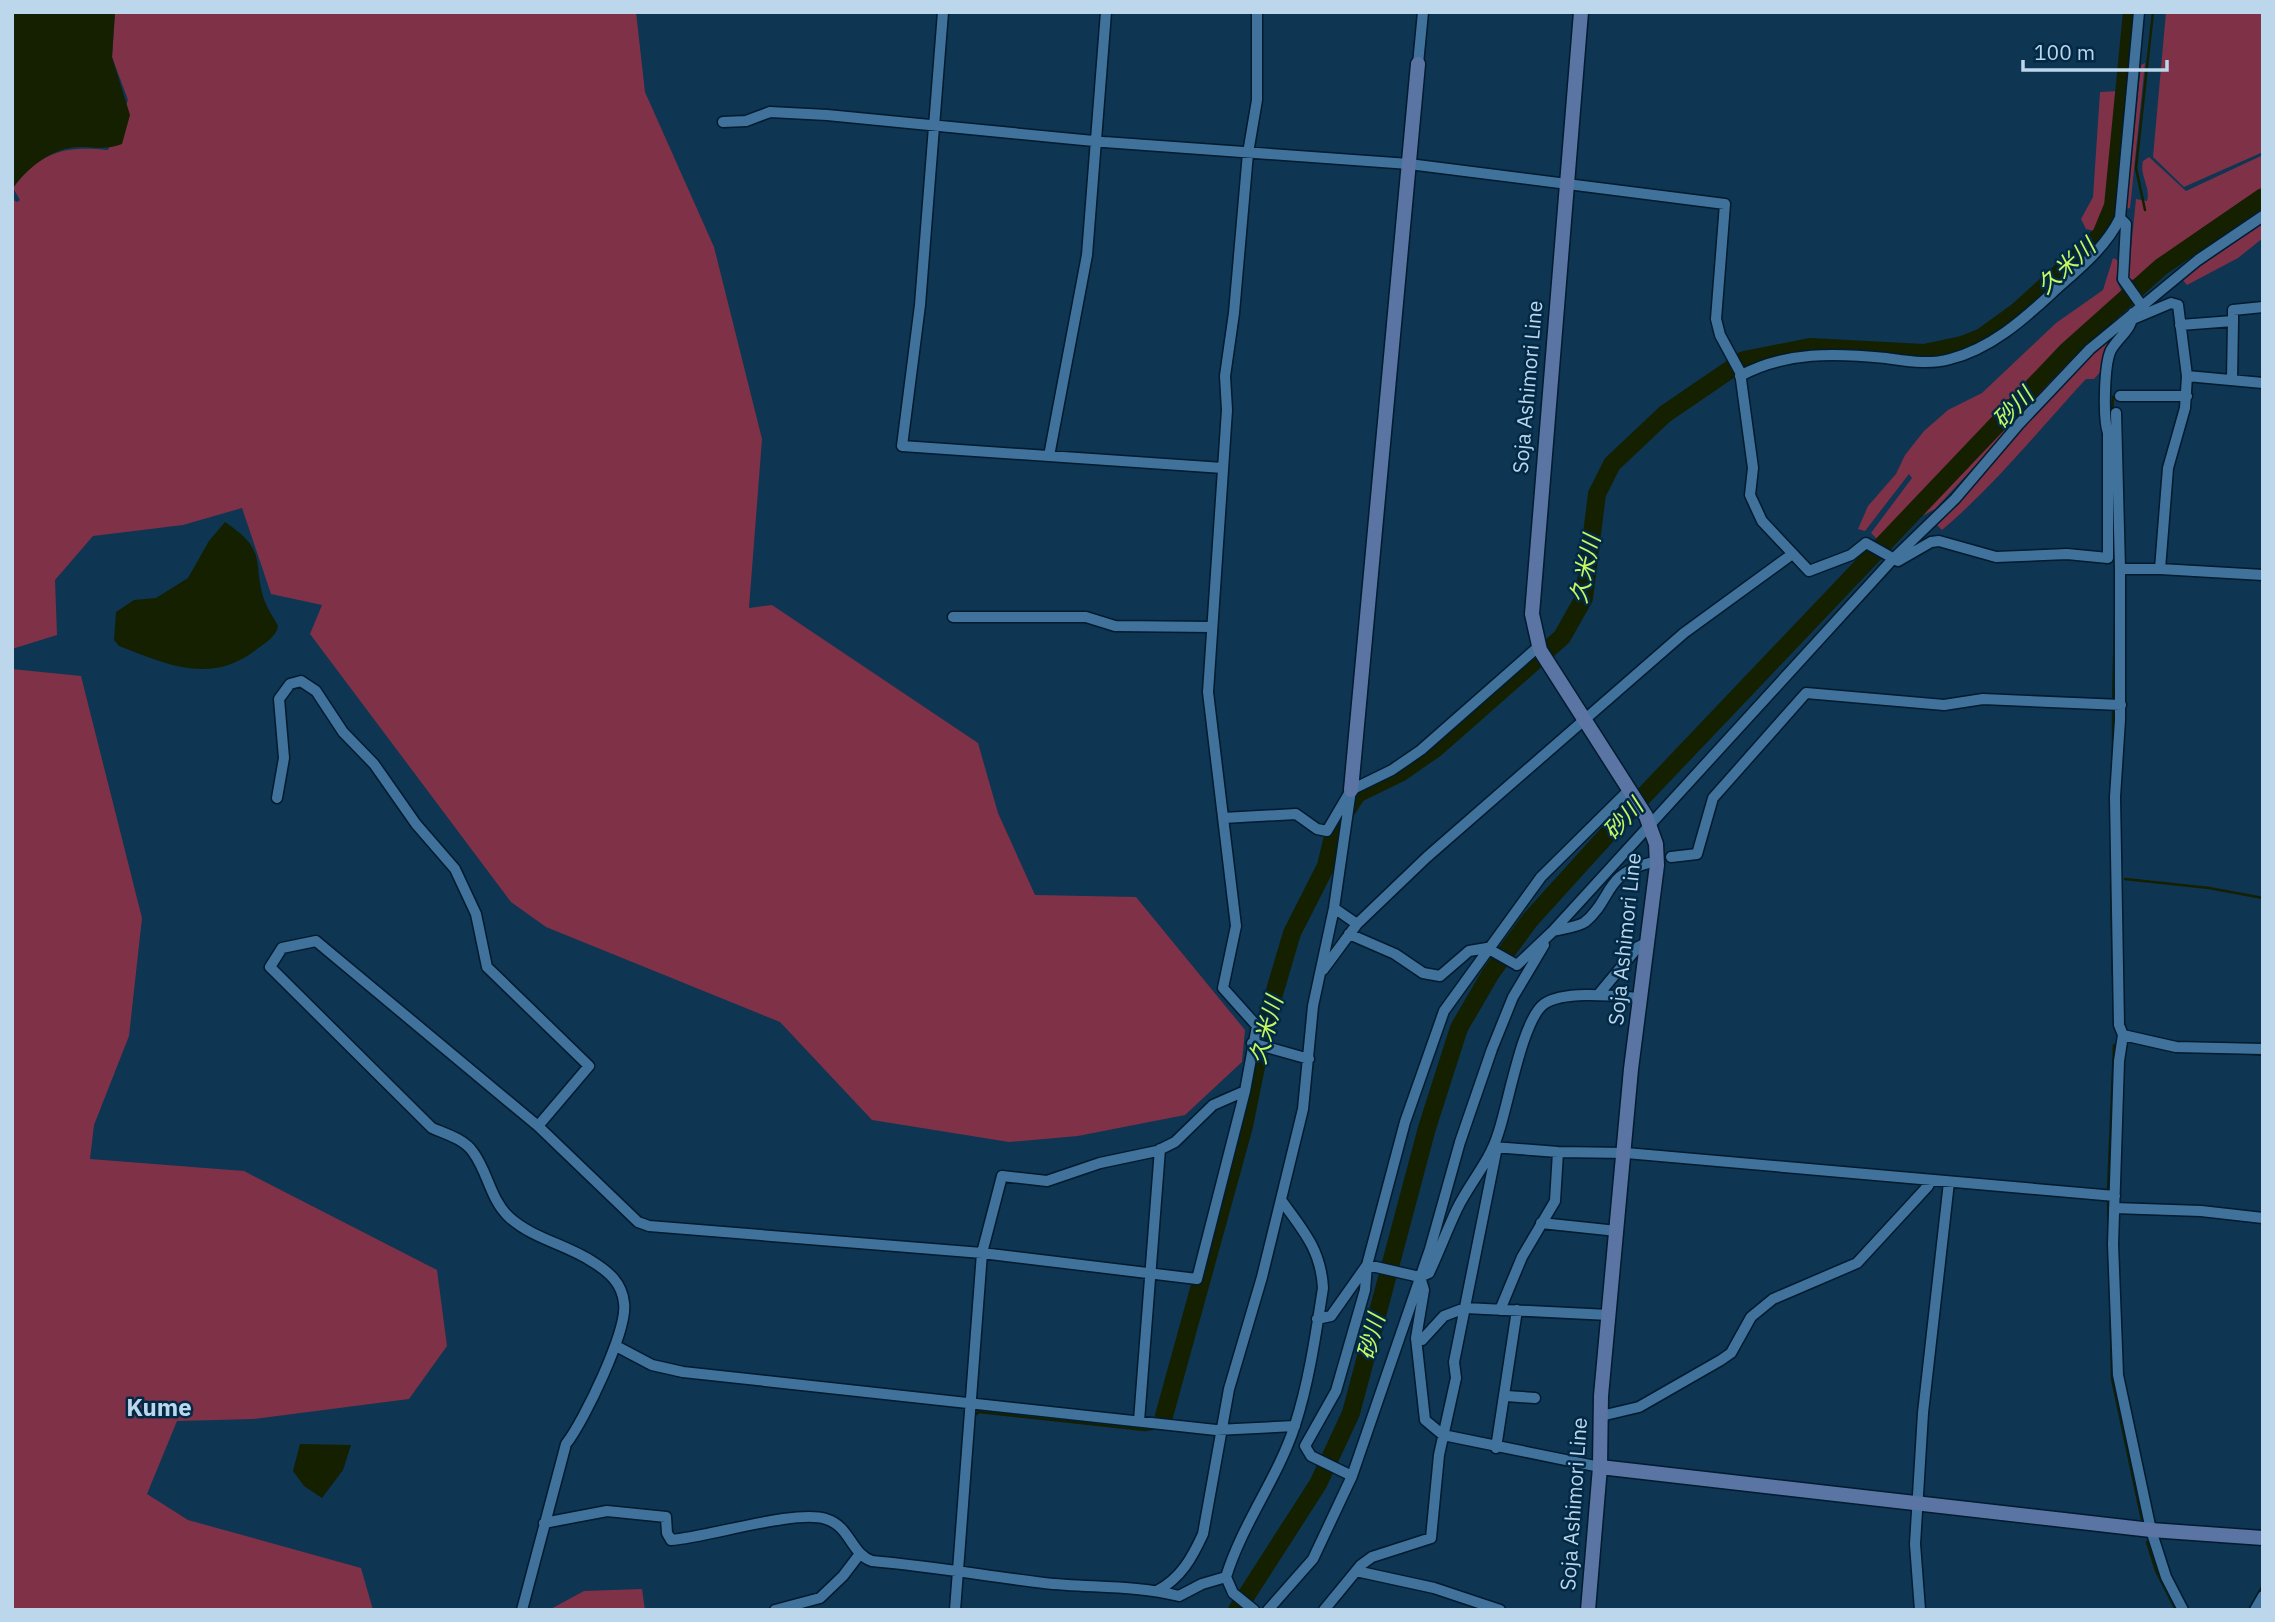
<svg xmlns="http://www.w3.org/2000/svg" width="2275" height="1622" viewBox="0 0 2275 1622" font-family="'IBM Plex Sans','Noto Sans JP',sans-serif">
<style>
.green{fill:#7f3148}
.water{fill:#152000}
.lines{fill:none;stroke-linecap:round;stroke-linejoin:round}
.stream{stroke:#152000;stroke-width:2.5}
.river{stroke:#152000;stroke-width:18}
.street-casing{stroke:#021b2f;stroke-width:13}
.secondary-casing{stroke:#021b2f;stroke-width:17}
.street{stroke:#40729b;stroke-width:10}
.secondary{stroke:#5a74a3;stroke-width:14}
.labels{text-anchor:middle;stroke-width:5;stroke-linejoin:round;paint-order:stroke}
.street-label{font-size:21px;fill:#bcd6ec;stroke:#022a46}
.water-label{font-size:23px;font-style:italic;fill:#c7f85e;stroke:#022a46}
.quarter-label{font-size:24px;font-weight:bold;fill:#bcd6ec;stroke:#022a46}
</style>
<rect width="100%" height="100%" fill="#0e3552"/>
<path class="green" d="M115,12H636L645,92L714,247L762,439L749,608L772,605L978,743L998,813L1035,895L1136,897L1245,1030L1242,1062L1185,1115L1078,1136L1009,1142L872,1120L780,1022L546,927L511,902L310,634L322,605L271,594L242,508L183,525L93,536L55,580L57,635L12,649V199L17,202L20,200L13,188C40,151 65,146 108,150L128,100L112,57Z
M2166,12H2263V152L2184,187L2153,157Z
M2145,63L2130,208L2126,209L2141,65Z
M2119,91L2111,207L2102,224L2094,231L2086,229L2081,219L2093,197L2100,92Z
M2263,155V188L2202,228L2144,276L2137,281L2128,278L2136,199L2147,201C2151,187 2139,175 2143,161L2149,157L2186,191Z
M2263,223V238L2238,258L2187,285L2182,279Z
M2113,258L2119,261L2116,280L2123,294L2121,317L2015,423L1935,509L1878,540L1871,533L1912,478L1909,474L1865,531L1858,529L1868,506L1896,474L1905,455L1924,431L1948,410L1982,393L2056,323L2103,290Z
M2119,329L2103,369L2094,379H2086C2039,430 1994,486 1942,530L1936,524C1994,457 2051,387 2119,329Z
M12,669L81,676L142,918L129,1036L94,1125L90,1159L244,1171L437,1270L447,1346L409,1399L254,1419L177,1421L147,1494L188,1520L361,1568L373,1610H12Z
M642,1589L645,1610H549L584,1591Z"/>
<path class="water" d="M12,12H115L112,57L130,115L122,144C107,150 96,147 80,147C53,147 27,168 13,188Z
M225,522C270,552 251,562 265,602C268,610 274,618 278,626C276,637 265,643 257,649C211,686 166,664 119,646L114,640L116,612L134,600L156,598L188,578L209,541Z
M300,1444L351,1445L343,1470L322,1498L304,1486L293,1471Z"/>
<g class="lines">
<path class="stream" d="M2145,210L2136,168L2153,12
M2112,412L2113,397
M2113,703L2115,618
M2113,755V709
M2125,879L2209,888L2263,898
M2111,884L2113,975
M2251,1054L2263,1055
M2108,1191L2114,1045
M2108,1198L2112,1379L2142,1520
M975,1415L979,1412L1145,1430L1158,1428
M2147,1542L2156,1571L2176,1610
M2249,1610L2263,1585"/>
<path class="river" d="M1164,1416L1244,1126L1264,1028L1292,933L1326,866L1335,828L1357,794L1400,773L1436,748L1562,637L1584,598L1597,494L1612,464L1665,414L1744,360L1810,347L1924,353L1962,345L1982,337L2018,311L2101,235L2113,206L2132,12
M1237,1610L1318,1484L1351,1413L1427,1128L1459,1028L1491,973L1530,920L1615,826L2067,351L2161,267L2263,197"/>
<g class="street-casing">
<path id="street" d="M943,12L920,305L902,446L1223,468
M1418,64L1423,12
M723,122L746,121L770,112L827,115L1104,142L1409,164L1725,204L1716,319L1720,335L1740,372L1753,468L1750,495L1762,521L1809,571L1851,555L1866,543L1898,561L1931,542L1939,541L1996,557L2067,554L2108,558V433C2103,419 2104,364 2111,350C2119,336 2132,330 2133,313
M2120,218L2126,224L2123,279L2142,306
M2133,319L2171,303L2178,305L2187,376
M2180,325L2233,321V310L2263,307
M1740,376C1786,351 1836,353 1886,358C1908,361 1929,365 1950,359C1990,349 2023,320 2052,293C2077,270 2105,249 2120,218L2139,12
M2232,380L2233,321
M2120,396H2187
M2116,413L2120,569
M1049,456L1087,255L1106,12
M2160,569L2263,575
M953,617H1086L1115,626L1211,627
M277,798L284,758L279,699L290,684L301,681L316,691L343,732L374,764L416,824L455,869L476,914L487,967L589,1066L538,1126
M1223,818L1296,814L1317,829L1327,831L1351,790L1392,770L1421,750L1538,647
M1671,857L1697,854L1713,798L1806,693L1944,705L1983,699L2121,705
M1334,908L1357,924
M1553,931C1562,929 1578,927 1585,922C1612,900 1604,874 1649,863
M1349,934L1395,954L1423,973L1440,976L1469,951L1487,948L1517,965
M1517,965L1552,932L1892,560L1955,499L2019,424L2090,349L2198,260L2263,216
M1323,970L1357,924L1427,857L1684,633L1791,555
M1598,995L1638,947L1646,943
M2123,1035L2176,1047L2263,1049
M1252,1043L1309,1059
M1493,1147L1558,1152L1626,1153L2115,1196
M2114,1208L2201,1211L2263,1218
M1541,1223L1617,1231
M1367,1265L1420,1277L1429,1273C1439,1252 1447,1230 1457,1209C1469,1184 1490,1161 1498,1134C1508,1106 1522,1020 1544,1004C1564,990 1615,996 1639,998
M1420,1277L1424,1290L1416,1338L1425,1420L1443,1435L1600,1467
M1500,1310L1522,1257L1555,1201L1558,1152
M1317,1319L1331,1316L1367,1265
M1416,1338L1422,1340L1444,1316L1465,1308L1609,1315
M616,1346L652,1365L683,1372L1216,1430L1295,1426
M1506,1396L1535,1398
M1601,1416L1639,1407L1721,1360L1731,1353L1751,1317L1773,1299L1857,1263L1928,1186L1931,1180
M1139,1421L1160,1149
M1305,1446L1336,1391L1365,1290L1367,1265L1405,1122L1444,1011L1541,877L1629,790
M1305,1446L1311,1456L1352,1476
M1496,1448L1517,1310
M544,1523L607,1511L666,1517L667,1533L671,1540C709,1537 796,1509 826,1519C850,1526 851,1554 872,1561C930,1566 987,1576 1044,1583C1089,1588 1135,1585 1179,1596L1202,1584L1226,1577
M1356,1571L1434,1588L1500,1610
M1157,1591C1181,1578 1192,1558 1203,1534L1229,1389L1262,1277L1303,1109L1313,1006L1334,908L1351,790
M522,1610L566,1444C584,1421 628,1330 624,1303C622,1283 609,1272 593,1262C566,1244 533,1239 509,1217C490,1199 488,1172 473,1152C464,1139 446,1134 432,1128L270,967L282,948L316,941L538,1126L638,1222L649,1226L982,1253L1197,1279L1245,1091L1257,1026L1223,988L1236,926L1208,692L1227,410L1225,376L1234,313L1248,153L1257,100V12
M775,1610L820,1598L843,1576L859,1555
M955,1610L982,1253L1002,1176L1047,1181L1100,1163L1157,1151L1175,1142L1213,1105L1245,1091
M1254,1610L1233,1593L1226,1577C1242,1524 1278,1478 1295,1425C1309,1382 1316,1333 1323,1288C1321,1250 1303,1230 1281,1200
M1268,1610L1313,1559L1352,1476L1430,1249L1460,1142L1492,1049L1513,997L1544,945
M1324,1610L1361,1565L1372,1557L1431,1538L1439,1455L1456,1378L1454,1362L1497,1147
M1920,1610L1915,1544L1923,1413L1949,1182
M2183,1610L2166,1577L2151,1530L2118,1375L2113,1244L2119,1061L2123,1035L2119,1025L2115,797L2120,720V569H2160L2168,468L2185,408L2187,376L2263,383
M2255,1610L2263,1596"/>
</g>
<g class="secondary-casing">
<path id="secondary" d="M1581,12L1532,614L1540,650L1646,816L1656,844L1657,865L1631,1069L1601,1396L1600,1467L1588,1610
M1351,790L1418,64
M1600,1467L2151,1530L2263,1538"/>
</g>
<use href="#street" class="street"/>
<use href="#secondary" class="secondary"/>
</g>
<g class="labels">
<g class="street-label">
<text transform="translate(1528 387) rotate(-85)" y="7">Soja Ashimori Line</text>
<text transform="translate(1625 939) rotate(-84)" y="7">Soja Ashimori Line</text>
<text transform="translate(1574 1504) rotate(-86)" y="7">Soja Ashimori Line</text>
</g>
<g class="water-label">
<text transform="translate(2066 266) rotate(-42)" y="8">久米川</text>
<text transform="translate(2013 408) rotate(-46)" y="8">砂川</text>
<text transform="translate(1585 569) rotate(-78)" y="8">久米川</text>
<text transform="translate(1623 819) rotate(-47)" y="8">砂川</text>
<text transform="translate(1266 1030) rotate(-75)" y="8">久米川</text>
<text transform="translate(1371 1337) rotate(-75)" y="8">砂川</text>
</g>
<g class="quarter-label">
<text x="159" y="1416">Kume</text>
</g>
</g>
<rect width="2275" height="1622" fill="none" stroke="#bcd6ec" stroke-width="28"/>
<path d="M2023 60v10h144v-10" fill="none" stroke="#bcd6ec" stroke-width="3.5"/>
<text x="2034" y="60" font-size="21" fill="#bcd6ec" stroke="#022a46" stroke-width="5" paint-order="stroke">100 m</text>
</svg>
